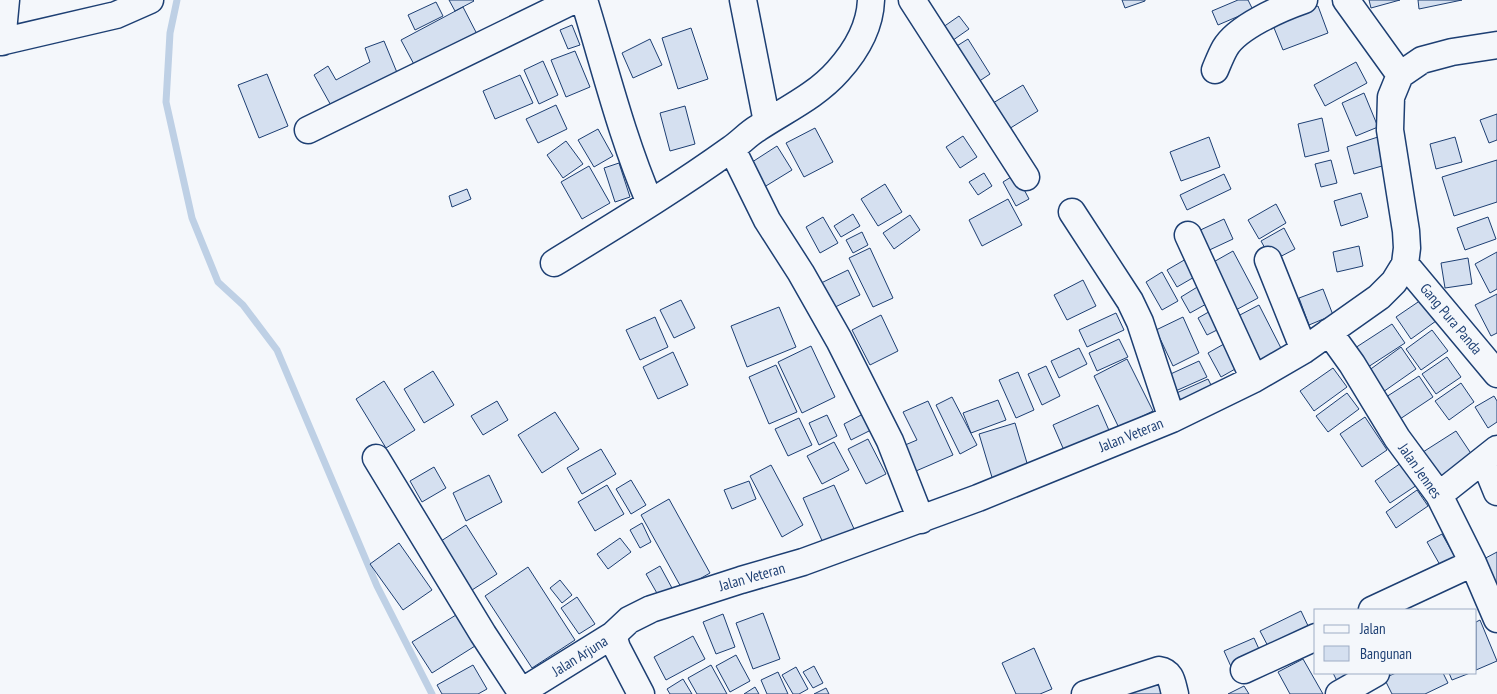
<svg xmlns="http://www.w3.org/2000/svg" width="1497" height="694" viewBox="0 0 1497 694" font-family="'PT Sans Narrow',sans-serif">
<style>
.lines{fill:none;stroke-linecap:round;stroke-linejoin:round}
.stream{stroke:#bed0e5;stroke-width:7}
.building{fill:#d5e0f0;stroke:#1d3f73}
.minor-casing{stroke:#1d3f73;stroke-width:29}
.minor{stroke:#f4f7fb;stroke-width:26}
.labels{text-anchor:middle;stroke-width:4;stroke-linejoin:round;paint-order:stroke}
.street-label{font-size:15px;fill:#1d3f73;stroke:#f4f7fb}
</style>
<rect width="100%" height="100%" fill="#f4f7fb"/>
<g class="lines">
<path class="stream" d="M177,0L170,33L166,102L192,218L218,282L243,305L277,350L377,586L432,694"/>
</g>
<path class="building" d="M449,0H473L474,1L455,11Z
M1122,0H1145V1L1125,8Z
M1238,0H1248L1253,10L1218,25L1212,11Z
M1369,0H1400L1371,8Z
M1418,0H1462L1419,9Z
M436,2L443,16L415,30L408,15Z
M1318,6L1328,33L1283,50L1272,23Z
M463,7L479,38L417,70L401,40Z
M959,16L969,29L946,45L936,32Z
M572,25L580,45L568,49L560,30Z
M691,28L708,79L678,89L662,38Z
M650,39L662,65L633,78L622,53Z
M968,39L990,74L975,84L952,49Z
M384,41L398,75L333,109L314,75L328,66L336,80L370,62L365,48Z
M575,51L590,87L566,97L551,60Z
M543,61L558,95L539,104L524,70Z
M1356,62L1367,83L1325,106L1314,85Z
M267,74L288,126L259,138L238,85Z
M520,75L533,103L495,119L483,91Z
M1023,85L1038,111L1004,132L988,106Z
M1364,93L1378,127L1356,136L1342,103Z
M556,105L567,129L538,143L526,119Z
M685,106L695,144L670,151L660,113Z
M1497,114V140L1489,143L1480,120Z
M1322,118L1329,151L1305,157L1298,124Z
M815,128L833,162L804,177L786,143Z
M598,129L613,156L594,167L578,140Z
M963,136L977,157L960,168L946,147Z
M1381,136L1389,164L1354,174L1347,147Z
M1209,137L1220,167L1181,181L1170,152Z
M1455,137L1462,162L1436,169L1430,144Z
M566,141L583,164L563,178L547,155Z
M777,146L792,170L761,189L746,166Z
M1331,160L1337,183L1321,187L1315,164Z
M1497,160V202L1454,216L1442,177Z
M619,163L630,197L615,202L604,168Z
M589,166L610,203L582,219L561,182Z
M984,173L992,186L978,195L969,182Z
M1016,174L1029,199L1016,206L1003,182Z
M1224,174L1231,189L1187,210L1180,195Z
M885,184L902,212L878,226L861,199Z
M467,189L471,199L452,207L449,196Z
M1361,193L1368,217L1341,226L1334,201Z
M1008,199L1022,225L982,246L969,220Z
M1276,204L1286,223L1259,239L1248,220Z
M853,214L860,226L841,237L834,226Z
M910,215L920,230L894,249L883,233Z
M823,217L838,243L820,253L806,227Z
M1488,217L1496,239L1465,250L1457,228Z
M1224,219L1233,239L1203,253L1194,233Z
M1284,228L1295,249L1272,261L1261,241Z
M862,232L868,245L853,253L846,240Z
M1359,246L1363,266L1337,272L1333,252Z
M870,248L893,298L873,307L849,258Z
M1233,251L1258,298L1234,311L1210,264Z
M1497,252V289L1490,293L1475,264Z
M1468,258L1472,284L1445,288L1441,263Z
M1186,259L1196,276L1177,287L1167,270Z
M848,270L860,295L829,310L817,285Z
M1162,272L1178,301L1162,310L1146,282Z
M1083,280L1096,306L1067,320L1054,295Z
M1199,286L1208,303L1190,313L1181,297Z
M1323,289L1333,315L1309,325L1299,298Z
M1497,294V333L1491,336L1475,305Z
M681,300L695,328L674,338L660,310Z
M1421,300L1436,321L1411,339L1396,317Z
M1259,305L1283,352L1262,363L1238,316Z
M779,307L796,347L747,367L731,326Z
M1214,309L1223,327L1207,335L1198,318Z
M1116,313L1124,330L1087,347L1079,330Z
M881,315L898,351L870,365L852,330Z
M655,317L668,347L640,360L626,330Z
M1183,317L1199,353L1173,366L1156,330Z
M1392,324L1405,343L1368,367L1355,348Z
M1432,330L1448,351L1421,370L1406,349Z
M1119,339L1128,357L1097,371L1089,353Z
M1231,340L1244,364L1221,377L1208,353Z
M811,346L835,397L802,413L778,362Z
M1401,347L1416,369L1383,392L1368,371Z
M1079,348L1087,364L1059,378L1051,361Z
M673,352L688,385L658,399L643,367Z
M1447,357L1461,377L1436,394L1422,374Z
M1127,359L1153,411L1119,428L1094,376Z
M1199,361L1207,377L1171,393L1164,377Z
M776,365L797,412L769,424L749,377Z
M1046,366L1060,396L1042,405L1028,374Z
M1333,368L1347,387L1314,411L1300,391Z
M433,371L454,405L424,423L404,389Z
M1018,372L1034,410L1016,418L999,380Z
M1419,376L1433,397L1400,419L1386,397Z
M1208,379L1216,395L1179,411L1172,395Z
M384,381L415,430L386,448L356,399Z
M1461,383L1474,402L1449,420L1435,401Z
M1347,393L1359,409L1328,432L1316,416Z
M1494,396L1497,401V422L1488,428L1475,407Z
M952,397L977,445L960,454L936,405Z
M998,400L1006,420L971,433L963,413Z
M497,401L508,420L483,435L471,416Z
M928,401L953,455L909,474L898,448L917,440L903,412Z
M1098,405L1111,435L1066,455L1053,425Z
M555,412L579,449L542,473L518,435Z
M863,414L871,430L851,440L844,424Z
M827,415L837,436L819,445L809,423Z
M1365,417L1387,450L1362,467L1340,434Z
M799,418L812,445L788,456L775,429Z
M1015,423L1030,473L994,484L979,434Z
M1456,431L1472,455L1440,477L1423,452Z
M868,439L886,474L866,484L848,449Z
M834,442L849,470L822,484L807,456Z
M601,449L616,474L582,494L567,468Z
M1401,463L1417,485L1390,503L1375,481Z
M771,465L803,525L782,537L750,476Z
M434,467L446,488L422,502L410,481Z
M489,475L502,502L466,521L453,493Z
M631,480L646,505L631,514L616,489Z
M749,481L756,499L732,509L724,490Z
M607,485L624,514L595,531L578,502Z
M834,485L855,531L824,545L803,498Z
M1417,490L1428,506L1396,528L1386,512Z
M669,499L710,573L682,589L641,515Z
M642,523L651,542L640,548L630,530Z
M466,525L497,574L472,590L441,541Z
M1442,534L1459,564L1444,572L1427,542Z
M620,538L631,552L608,569L597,554Z
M399,543L432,590L403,610L370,564Z
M1497,552V588L1480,561Z
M660,566L672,588L658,595L646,574Z
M528,567L575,640L532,668L485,596Z
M560,580L572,595L562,603L550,588Z
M577,597L595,624L579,634L561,608Z
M1301,611L1310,630L1270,650L1260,631Z
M763,613L780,659L753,669L736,623Z
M723,614L735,647L716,654L703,622Z
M456,615L475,646L432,673L412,642Z
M1480,620L1497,661L1476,670V622Z
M693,636L705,659L666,680L654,657Z
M1254,638L1263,658L1233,671L1224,651Z
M1034,648L1052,689L1040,694H1016L1002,663Z
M736,655L750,681L730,692L716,666Z
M1303,659L1323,694H1290L1278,672Z
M473,665L487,689L478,694H442L437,685Z
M711,665L727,694H697L688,678Z
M814,666L823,683L813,688L803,672Z
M796,667L808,689L799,694H793L782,675Z
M778,672L788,694H767L761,680Z
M1333,673H1363L1340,687Z
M1396,673H1443L1448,683L1425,694H1392L1384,678Z
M1449,673H1470L1452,680Z
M683,679L692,694H670L667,689Z
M1159,680L1164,694H1115Z
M1244,686L1249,694H1228Z
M755,687L759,694H744Z
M826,688L829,694H814Z"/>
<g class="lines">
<g class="minor-casing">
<path id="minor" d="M584,0C605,68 622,138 650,203
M743,0L767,122
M912,0L1026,177
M1346,0L1400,75
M0,42L116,15L150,0
M2,42L6,0
M1215,70C1218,63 1221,55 1225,48C1237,27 1281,8 1304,0
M308,130L574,0
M732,149L767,220L801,273L839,340L890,441L921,520
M1072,212L1130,301L1140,322L1172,419
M1188,235L1254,379
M1268,260L1304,350
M554,263C614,226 674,190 731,149C740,143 748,134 758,128C785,110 816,96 838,71C856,51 870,28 871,0
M1405,264L1497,374
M1329,332L1352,364L1397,438L1439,495L1473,563L1497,619
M376,458L483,634L521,692L613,635
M1484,460L1497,492
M1439,495L1497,449
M1372,610L1473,563
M1244,670L1316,637
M641,694L617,648L613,635L629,620L651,609L741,580L803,562L978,498L1172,419L1254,379L1304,350L1379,297L1394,282L1405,264L1407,248L1406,231L1390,130L1391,97L1400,75L1422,60L1452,52L1497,45
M1085,694L1159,670C1172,672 1172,683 1175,694
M1339,694L1376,673"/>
</g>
<use href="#minor" class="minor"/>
</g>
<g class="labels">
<g class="street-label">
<text transform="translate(1451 319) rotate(50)" y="5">Gang Pura Panda</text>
<text transform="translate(1131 435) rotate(-22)" y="5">Jalan Veteran</text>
<text transform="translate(1420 471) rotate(55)" y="5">Jalan Jennes</text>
<text transform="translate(752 577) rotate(-16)" y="5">Jalan Veteran</text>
<text transform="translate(580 656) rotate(-32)" y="5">Jalan Arjuna</text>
</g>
</g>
<rect x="1314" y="609" width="162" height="65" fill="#f4f7fb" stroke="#9eadc5"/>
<rect x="1324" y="625" width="25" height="8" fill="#f4f7fb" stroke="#9eadc5"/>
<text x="1360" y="634" font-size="15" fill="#1d3f73">Jalan</text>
<rect x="1324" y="646" width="25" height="15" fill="#d5e0f0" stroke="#9eadc5"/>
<text x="1360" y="659" font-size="15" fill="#1d3f73">Bangunan</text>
</svg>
